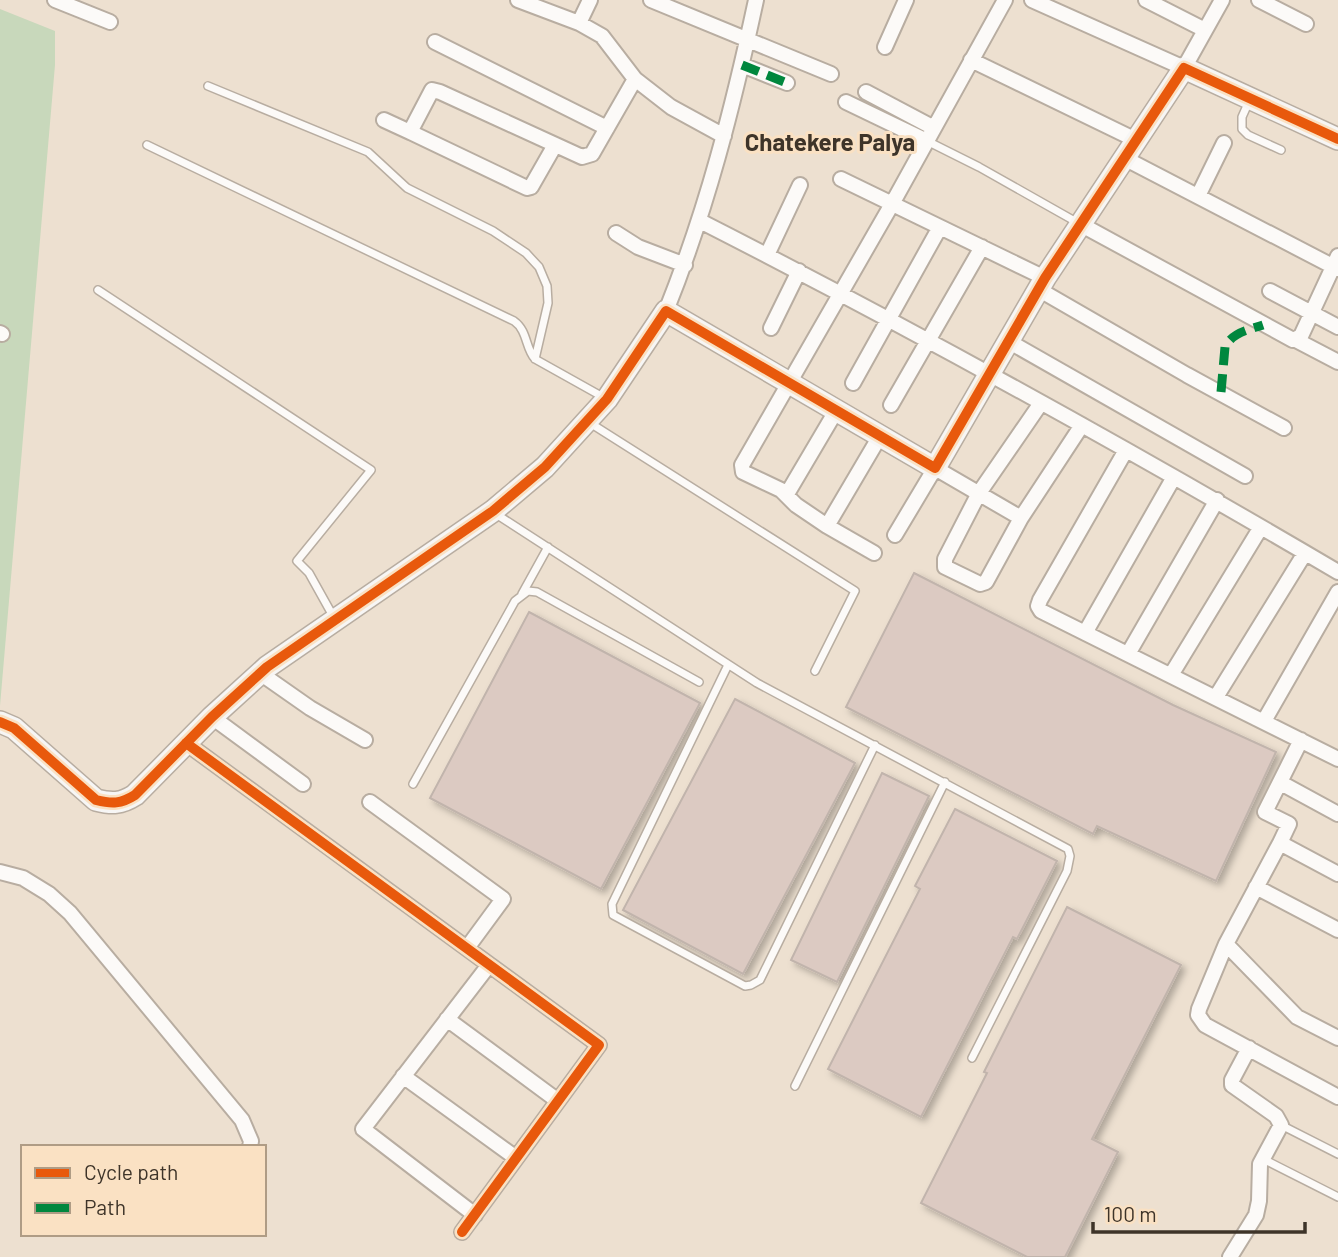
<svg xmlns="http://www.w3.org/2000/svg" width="1338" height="1257" viewBox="0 0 1338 1257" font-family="Barlow,sans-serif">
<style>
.green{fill:#c8d8bb}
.building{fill:#dccac2;stroke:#c1b4ac;stroke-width:2;filter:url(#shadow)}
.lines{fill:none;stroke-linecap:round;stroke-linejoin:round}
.lane-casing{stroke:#b8ada1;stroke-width:10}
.street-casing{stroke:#b8ada1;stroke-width:18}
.secondary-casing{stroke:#b8ada1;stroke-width:24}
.lane{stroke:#fcfaf8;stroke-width:7}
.street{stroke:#fcfaf8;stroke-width:14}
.secondary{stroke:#f7f6f5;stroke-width:21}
.quiet{stroke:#00873e;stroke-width:9;stroke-dasharray:18 9;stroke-linecap:butt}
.cycleway-casing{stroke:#fae1c3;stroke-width:15}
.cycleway{stroke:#e8590c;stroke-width:10}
.labels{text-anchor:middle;stroke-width:6;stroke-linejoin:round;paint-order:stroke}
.quarter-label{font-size:24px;font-weight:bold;fill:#3e3429;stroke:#fae1c3}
</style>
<defs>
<filter id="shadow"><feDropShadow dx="4" dy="4" stdDeviation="3.5" flood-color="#0004"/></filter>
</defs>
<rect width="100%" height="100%" fill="#ede0d0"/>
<path class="green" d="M0,9L55,31V65L0,706Z"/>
<path class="building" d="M914,573L1173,705L1276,752L1216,881L1097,826L1093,834L846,707Z
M529,612L700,703L601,889L430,798Z
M735,699L855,763L743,974L623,910Z
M882,773L929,796L837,982L791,960Z
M955,809L1057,861L1017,939L1013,937L921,1117L828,1069L920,889L915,886Z
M1067,907L1181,965L1092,1139L1118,1152L1065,1257H1027L921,1203L987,1073L984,1072Z"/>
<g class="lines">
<g class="lane-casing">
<path id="lane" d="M208,86L368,152L407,188L493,231L526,253L539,267L547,286L548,303L535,359
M1250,99L1242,117V129L1248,135L1281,150
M927,141L979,167L1080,224
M147,145L514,321C528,331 525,348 535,359L603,397
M98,290L371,470L297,561L309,573L333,616
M590,423L855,591L815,671
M496,514L757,683L1068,849L1070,856L1067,871L972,1058
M522,594L548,547
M728,665L612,904L613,915L745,986L751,985L760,980L875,745
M413,784L515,601L528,591L537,592L699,682
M795,1086L945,782
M1281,1125L1338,1154
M1263,1159L1338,1197"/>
</g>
<g class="street-casing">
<path id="street" d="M55,0L110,22
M518,0L579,23L602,36L635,79L671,107L724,136
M651,0L831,74
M1032,0L1184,68L1222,0
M1146,0L1205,30
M1259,0L1306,24
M579,23L590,0
M435,42L607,128
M885,47L906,0
M971,60L1136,140
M742,65L787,83
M866,92L934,128
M846,102L927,141
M384,120L410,132L432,90L440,92L582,157L592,154L635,79
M410,132L527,188L531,187L555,145
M1124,158L1338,269
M841,179L1045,278
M1198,196L1224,143
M700,221C916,331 1129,449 1338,572
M1080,224L1293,340L1301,336L1338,256
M616,233L638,247L685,265
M767,255L800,185
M1038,289L1187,375L1284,428
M1270,291L1338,327
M666,311C707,209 733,107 756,0
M771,328L799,271
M0,333L2,334
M1296,340L1338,362
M1008,341L1245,476
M853,383L940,227
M1041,403L979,493L945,559V567L980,584L986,582L1021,518L1082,425
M891,405L982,247
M1126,450L1040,600L1038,606L1041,611L1338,759
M787,494L836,411
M827,526L880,436
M895,535L935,468L1021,518
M874,553L827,526L796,505L781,490L743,472L742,465L892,204L1005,0
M1085,633L1174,477
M1128,654L1217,500
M260,673L310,708L365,740
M1171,675L1261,527
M1216,697L1305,553
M212,717L303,784
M1264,721L1338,592
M186,743L599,1045L462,1232
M1281,783L1338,814
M370,802L503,899L467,948
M1280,843L1289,824L1265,812L1301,740
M0,872L23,878L49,894L70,913L242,1120L251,1141L250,1147
M1338,874L1280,843L1226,944L1199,1009L1198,1015L1205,1025L1338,1097
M1256,887L1338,930
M1226,944L1297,1017L1338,1038
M447,1019L558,1101
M403,1076L516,1158
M475,1215L363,1129L489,965
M1230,1257L1256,1215L1259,1201L1260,1164L1281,1125L1276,1116L1232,1085V1080L1249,1048"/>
</g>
<g class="secondary-casing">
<path id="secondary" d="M0,722L14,728L96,800C112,804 121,804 135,795L212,717L267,667L493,511L545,467L607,399L666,311L935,468L1045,278L1184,68L1338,139"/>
</g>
<use href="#lane" class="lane"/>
<use href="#street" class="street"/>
<use href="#secondary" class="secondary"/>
<path class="quiet" d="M742,65L787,83
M1221,392L1225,347C1233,332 1248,330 1263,325"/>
<g class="cycleway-casing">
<path id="cycleway" d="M0,722L14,728L96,800C112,804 121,804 135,795L212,717L267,667L493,511L545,467L607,399L666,311L935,468L1045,278L1184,68L1338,139
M186,743L599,1045L462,1232"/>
</g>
<use href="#cycleway" class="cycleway"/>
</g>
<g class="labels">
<g class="quarter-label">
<text x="830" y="151">Chatekere Palya</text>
</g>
</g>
<rect x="21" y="1145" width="245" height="91" fill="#fae1c3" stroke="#af9c85" stroke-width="2"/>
<rect x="35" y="1168" width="35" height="10" fill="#e8590c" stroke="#af9c85" stroke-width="2"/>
<text x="84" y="1180" font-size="21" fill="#3e3429">Cycle path</text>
<rect x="35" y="1203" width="35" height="10" fill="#00873e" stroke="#af9c85" stroke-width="2"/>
<text x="84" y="1215" font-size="21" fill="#3e3429">Path</text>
<path d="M1093 1222v10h212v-10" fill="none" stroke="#3e3429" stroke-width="3.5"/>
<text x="1104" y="1222" font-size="21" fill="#3e3429" stroke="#fae1c3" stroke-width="5" paint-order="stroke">100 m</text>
</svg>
